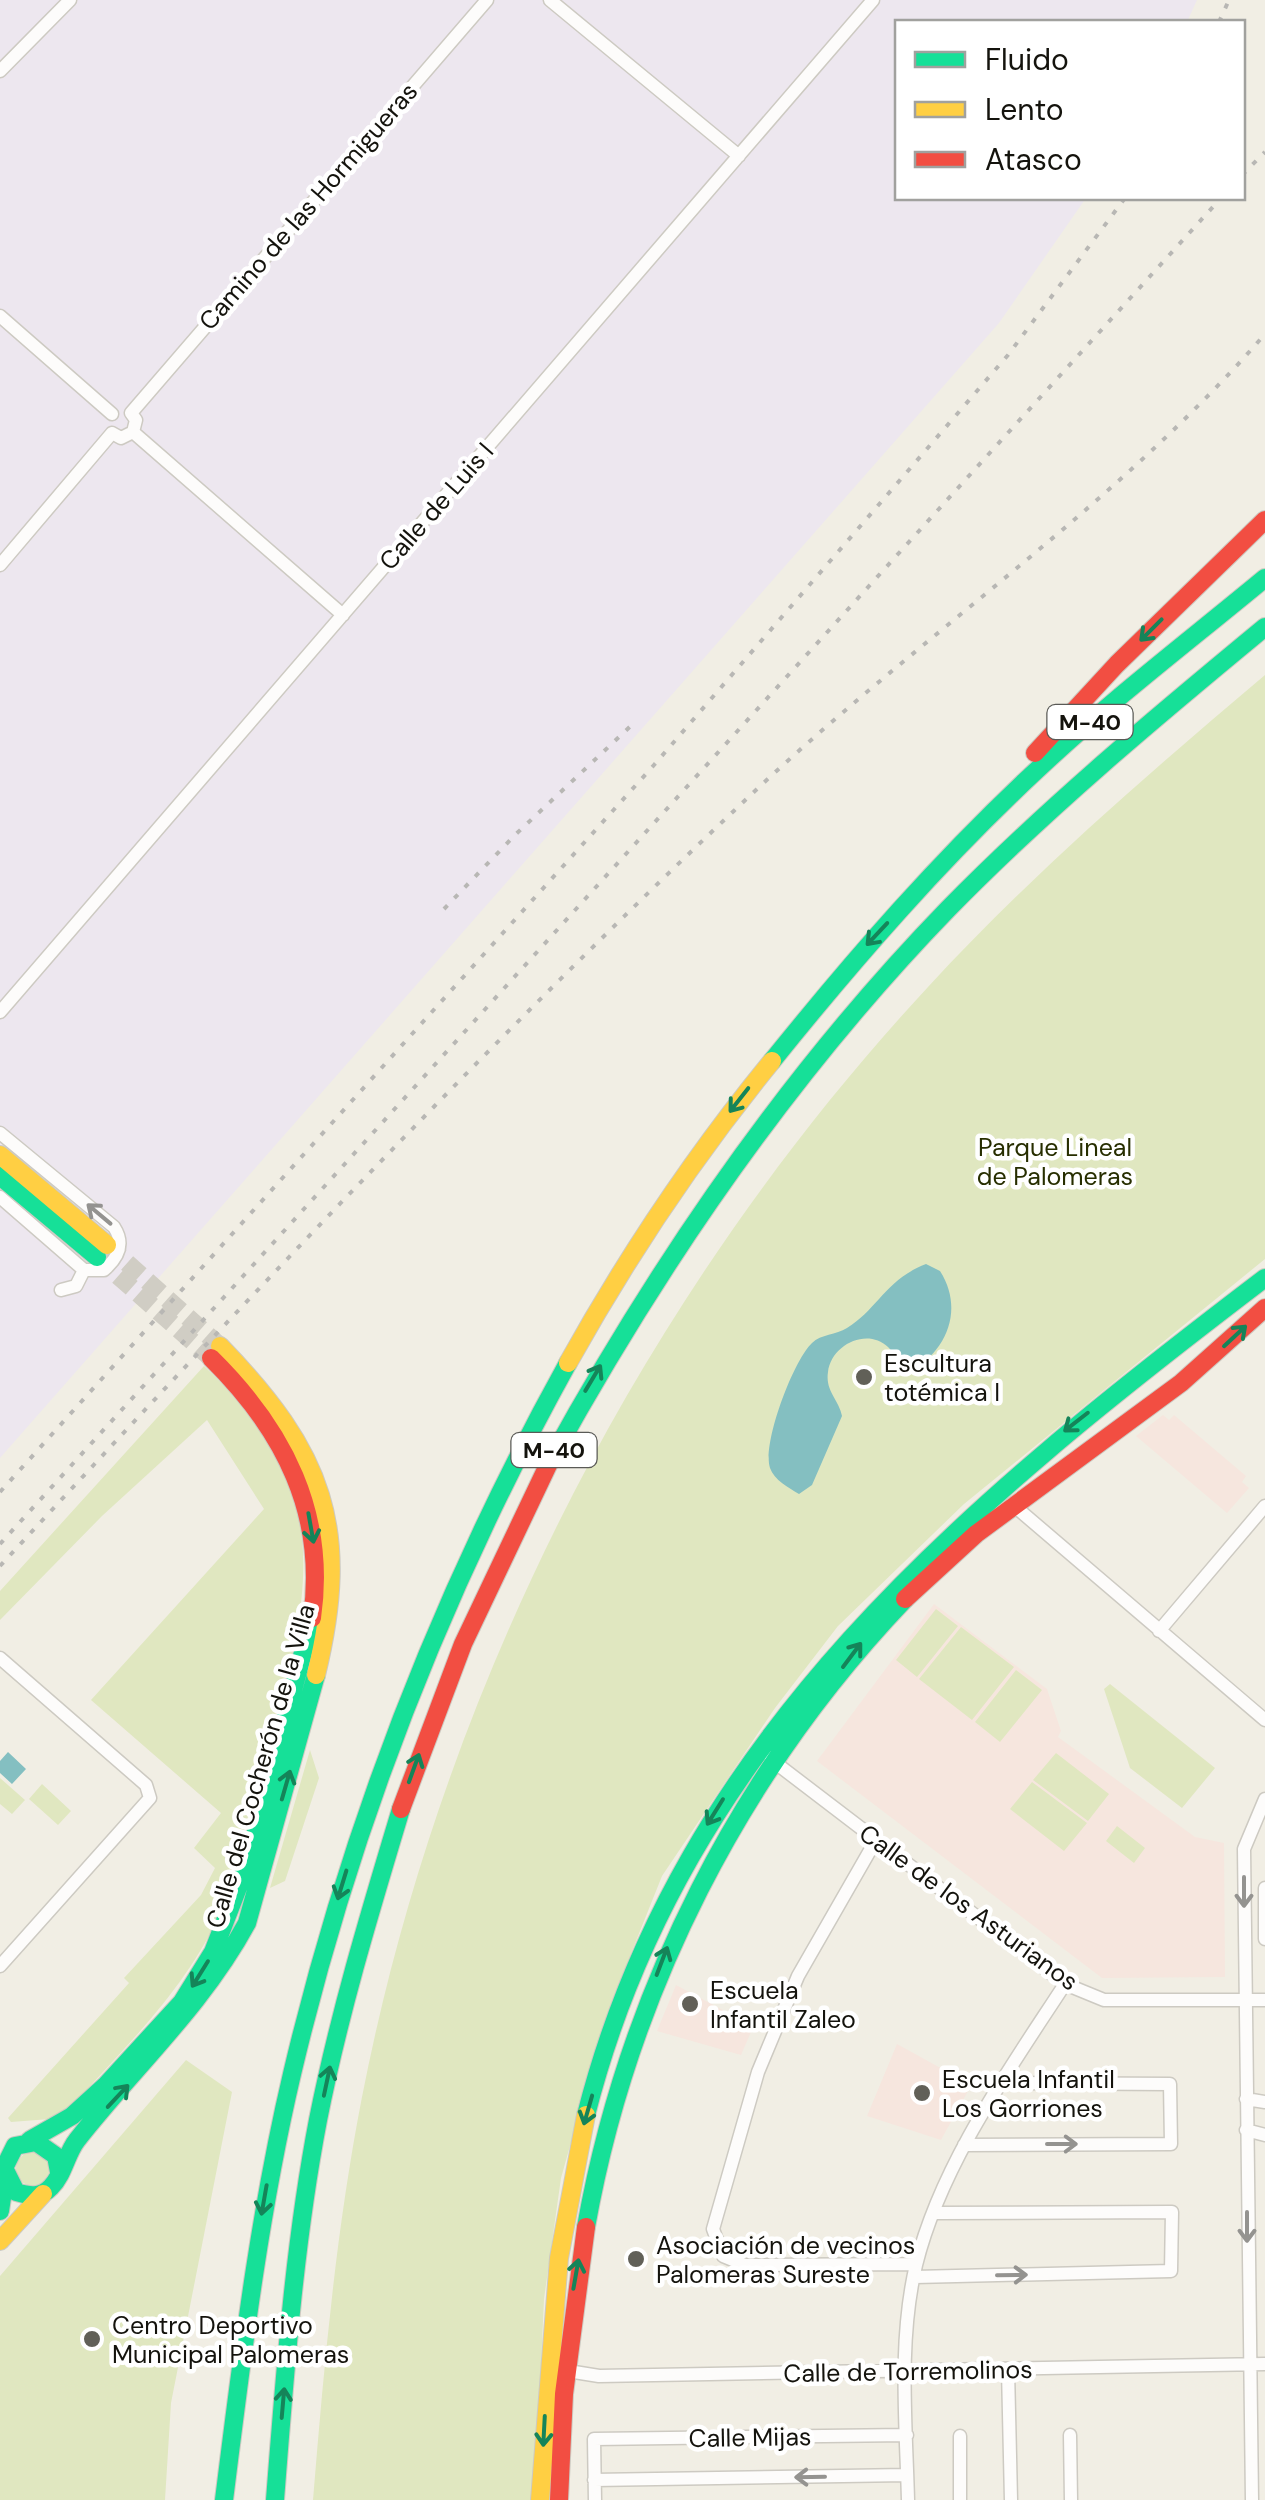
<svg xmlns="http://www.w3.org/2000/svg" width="1265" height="2500" viewBox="0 0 1265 2500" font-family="'DM Sans',sans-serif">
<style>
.industrial{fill:#ede7ef}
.education{fill:#f6e6de}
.green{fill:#e0e7c0}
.water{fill:#84bfc1}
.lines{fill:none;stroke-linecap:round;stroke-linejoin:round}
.secondary-tunnel{stroke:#d0cdc4;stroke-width:18;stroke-dasharray:18 9;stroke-linecap:butt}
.street-casing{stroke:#cdcac2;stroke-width:15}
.fast-casing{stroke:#cdcac2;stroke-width:20}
.slow-casing{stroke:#cdcac2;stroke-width:20}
.jam-casing{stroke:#cdcac2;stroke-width:20}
.street{stroke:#fdfcfb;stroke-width:12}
.fast{stroke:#16e098;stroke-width:18}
.slow{stroke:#ffcf43;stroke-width:18}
.jam{stroke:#f24e42;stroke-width:18}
.rail{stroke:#b8b7b4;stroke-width:4;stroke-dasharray:5 10;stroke-linecap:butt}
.oneway{stroke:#158459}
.oneway2{stroke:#949390}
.poi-dot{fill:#616058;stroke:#fff;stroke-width:4}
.labels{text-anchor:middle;stroke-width:9;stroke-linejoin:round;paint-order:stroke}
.shield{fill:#fff;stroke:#5a5a56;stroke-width:2.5}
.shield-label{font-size:22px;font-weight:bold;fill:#14130d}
.street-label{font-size:25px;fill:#14130d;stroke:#fff}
.park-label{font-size:25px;fill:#272e00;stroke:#fff}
.poi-label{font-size:25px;fill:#14130d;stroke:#fff;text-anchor:start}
</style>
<rect width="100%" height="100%" fill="#f1eee4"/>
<path class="industrial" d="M0,0H1197L1187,22H898V198H1086L999,323L0,1458Z"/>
<path class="education" d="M1163,1415L1169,1420L1174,1415L1246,1476L1242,1482L1249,1488L1227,1513L1136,1436Z
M934,1604L1047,1689L1061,1731L1058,1737L1195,1837L1224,1843L1225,1977L1102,1978L817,1761Z
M676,1985L747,2023L745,2028L751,2032L741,2055L657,2031Z
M897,2044L966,2082L964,2087L968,2091L941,2140L867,2116Z"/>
<path class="green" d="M1265,675V1259L964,1504L838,1626L775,1708L662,1876L608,2011L561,2178L544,2299L535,2500H313C324,2365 336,2230 362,2097C442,1687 644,1293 928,987C1032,874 1148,774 1265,675Z
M204,1366C323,1477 318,1567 277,1715C259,1779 240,1843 223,1907C188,1988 125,2047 66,2112L50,2119L11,2122L8,2118L129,1983L124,1978L201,1895L215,1868L194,1848L221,1813L91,1700L264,1509L207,1420L102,1516L0,1620V1591Z
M936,1609L958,1626L917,1677L896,1660Z
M961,1627L1014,1667L972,1720L919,1679Z
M1016,1670L1042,1690L1000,1742L975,1722Z
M1110,1684L1215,1768L1182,1808L1130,1768L1104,1689Z
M310,1750L319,1778L285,1881L270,1888Z
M1056,1753L1109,1794L1088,1821L1033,1780Z
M0,1778L25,1800L12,1814L0,1804Z
M1032,1782L1087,1823L1064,1851L1010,1809Z
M42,1784L71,1811L58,1825L29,1799Z
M1117,1826L1145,1848L1134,1863L1106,1841Z
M186,2060L232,2092L171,2403L165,2500H0V2276Z
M16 2169a17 17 0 1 1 34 0a17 17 0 1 1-34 0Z"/>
<path class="water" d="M926,1264L940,1271C965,1310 946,1353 908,1373C901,1365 895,1354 888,1347C867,1327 831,1345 828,1372C825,1391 839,1400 842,1416L812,1485L799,1494C789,1488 774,1480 770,1468C762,1444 793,1361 812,1343C821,1334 836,1335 847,1328C878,1309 885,1280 926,1264Z
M8,1752L26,1769L12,1784L0,1773V1761Z"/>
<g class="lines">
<path class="secondary-tunnel" d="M107,1245L220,1346
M98,1258L211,1358"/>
<g class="street-casing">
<path id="street" d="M550,0L739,156
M0,71L70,0
M0,316L112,414
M131,413L487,0
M133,432L343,615
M112,433L121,438L133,432L136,420L131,413
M0,565L112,433
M0,1012L873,0
M0,1133L114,1227C125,1244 119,1257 104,1270H84L0,1197
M61,1290L76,1286L84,1270
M1012,1504L1265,1720
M1159,1631L1265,1506
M0,1658L146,1785L150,1798L0,1966
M775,1737L767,1749L773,1761L1065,1984L1104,2000H1265
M876,1840L798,1976L758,2072L713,2229L723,2256L745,2265L916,2264
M1265,1888V1939
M1246,2099L1265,2102
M1246,2130L1265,2135
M964,2145L1171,2144L1170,2084L1000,2083
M915,2277L1171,2271L1172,2212L936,2213
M563,2365L568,2371L599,2376L1265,2364
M1008,2370L1011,2500
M1070,2435L1071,2500
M960,2436V2500
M594,2480L907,2475
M595,2500L594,2439L907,2435
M908,2500C906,2423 898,2341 916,2265C941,2164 1009,2070 1065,1984
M1252,2500L1244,1849L1265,1799"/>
</g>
<g class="fast-casing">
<path id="fast" d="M772,1061C855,958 941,859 1038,769C1110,701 1189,641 1265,578
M0,1176L97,1257
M550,1461C660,1261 789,1073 948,909C1047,808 1156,717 1265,627
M586,2115C682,1737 969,1503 1265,1278
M30,2140L72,2116L105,2086L182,2002L213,1952L248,1862L312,1618
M59,2172L56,2156L36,2142L15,2146L4,2168L16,2192C29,2196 41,2198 51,2187C64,2174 66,2154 77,2140C135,2066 202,2006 247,1923L316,1675
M0,2211L5,2178
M586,2227C628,1992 740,1772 905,1599
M224,2500C242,2357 259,2214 292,2074C351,1824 444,1587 568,1363
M275,2500C285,2373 294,2245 318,2120C339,2014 370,1912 401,1809"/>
</g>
<g class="slow-casing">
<path id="slow" d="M0,1155L107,1245
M220,1346C323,1452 352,1528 316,1675
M568,1363C627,1257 695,1155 772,1061
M0,2241L43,2194
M540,2500L559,2258L586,2115"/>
</g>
<g class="jam-casing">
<path id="jam" d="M1035,753L1117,664L1265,520
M211,1358C284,1430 327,1514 312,1618
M905,1599L976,1534L1181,1383L1265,1308
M401,1809L463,1644L550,1461
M559,2500L564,2394L586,2227"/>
</g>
<use href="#street" class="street"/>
<use href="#fast" class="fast"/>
<use href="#slow" class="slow"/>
<use href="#jam" class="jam"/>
<path class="rail" d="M1219,22L1229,0
M1242,175L1265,152
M444,909L515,835L636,721
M0,1492L654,765L1008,355L1125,198
M0,1544L1221,198
M0,1566C245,1301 493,1037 756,790C922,634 1116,506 1265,334"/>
</g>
<defs><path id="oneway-shaft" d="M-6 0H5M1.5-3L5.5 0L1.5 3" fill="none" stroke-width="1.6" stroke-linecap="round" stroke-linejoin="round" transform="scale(2.5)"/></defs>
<g class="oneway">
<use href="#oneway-shaft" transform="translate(1151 630) rotate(135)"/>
<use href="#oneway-shaft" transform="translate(877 934) rotate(133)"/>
<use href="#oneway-shaft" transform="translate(739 1100) rotate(128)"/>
<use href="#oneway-shaft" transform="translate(1235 1336) rotate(-43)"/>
<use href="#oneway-shaft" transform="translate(593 1378) rotate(-59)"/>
<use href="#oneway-shaft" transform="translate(1076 1422) rotate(142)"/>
<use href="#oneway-shaft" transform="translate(311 1528) rotate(80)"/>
<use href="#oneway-shaft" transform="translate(852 1655) rotate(-53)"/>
<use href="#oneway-shaft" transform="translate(414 1768) rotate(-70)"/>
<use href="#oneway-shaft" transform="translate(286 1785) rotate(-74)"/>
<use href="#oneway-shaft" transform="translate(715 1812) rotate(122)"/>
<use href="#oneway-shaft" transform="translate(342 1885) rotate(107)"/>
<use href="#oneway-shaft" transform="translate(662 1961) rotate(-69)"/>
<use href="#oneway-shaft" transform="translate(200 1974) rotate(122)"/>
<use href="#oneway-shaft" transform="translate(327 2081) rotate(-78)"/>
<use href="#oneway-shaft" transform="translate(118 2096) rotate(-47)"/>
<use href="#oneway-shaft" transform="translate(588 2110) rotate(106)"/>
<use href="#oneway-shaft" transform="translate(264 2200) rotate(100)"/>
<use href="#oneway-shaft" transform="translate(576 2274) rotate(-80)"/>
<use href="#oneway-shaft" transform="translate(283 2403) rotate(-85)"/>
<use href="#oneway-shaft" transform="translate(544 2431) rotate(93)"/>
</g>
<g class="oneway2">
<use href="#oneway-shaft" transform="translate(99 1214) rotate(-140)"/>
<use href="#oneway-shaft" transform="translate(1244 1892) rotate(90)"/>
<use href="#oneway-shaft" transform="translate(1062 2144)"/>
<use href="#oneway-shaft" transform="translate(1247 2227) rotate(90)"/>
<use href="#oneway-shaft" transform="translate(1012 2275) rotate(-1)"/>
<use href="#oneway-shaft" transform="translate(810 2477) rotate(179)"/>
</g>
<g class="poi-dot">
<circle cx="864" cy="1377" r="10"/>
<circle cx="690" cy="2004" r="10"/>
<circle cx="922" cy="2093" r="10"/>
<circle cx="636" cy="2259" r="10"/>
<circle cx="92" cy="2339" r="10"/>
</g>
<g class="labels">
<g class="shield">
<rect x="1047.5" y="705" width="85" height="34" rx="8"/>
<rect x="511.5" y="1433" width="85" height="34" rx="8"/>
</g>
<g class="shield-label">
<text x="1090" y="730">M-40</text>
<text x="554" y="1458">M-40</text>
</g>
<g class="street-label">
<text transform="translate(308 206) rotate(-49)" y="9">Camino de las Hormigueras</text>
<text transform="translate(436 506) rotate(-49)" y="9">Calle de Luis I</text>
<text transform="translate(260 1766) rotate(-74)" y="9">Calle del Cocherón de la Villa</text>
<text transform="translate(969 1907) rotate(36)" y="9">Calle de los Asturianos</text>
<text transform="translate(908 2371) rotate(-1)" y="9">Calle de Torremolinos</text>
<text transform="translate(750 2437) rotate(-1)" y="9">Calle Mijas</text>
</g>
<g class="park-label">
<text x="1055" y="1156">Parque Lineal<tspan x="1055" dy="29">de Palomeras</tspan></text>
</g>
<g class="poi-label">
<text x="884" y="1372">Escultura<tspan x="884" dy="29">totémica I</tspan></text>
<text x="710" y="1999">Escuela<tspan x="710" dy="29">Infantil Zaleo</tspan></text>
<text x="942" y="2088">Escuela Infantil<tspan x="942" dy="29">Los Gorriones</tspan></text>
<text x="656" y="2254">Asociación de vecinos<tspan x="656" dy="29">Palomeras Sureste</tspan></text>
<text x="112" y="2334">Centro Deportivo<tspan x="112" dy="29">Municipal Palomeras</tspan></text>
</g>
</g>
<rect x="895" y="20" width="350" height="180" fill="#ffffff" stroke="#a1a19e" stroke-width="2.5"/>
<rect x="915" y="52" width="50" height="15" fill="#16e098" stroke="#a1a19e" stroke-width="2.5"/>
<text x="985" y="70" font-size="30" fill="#14130d">Fluido</text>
<rect x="915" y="102" width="50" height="15" fill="#ffcf43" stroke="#a1a19e" stroke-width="2.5"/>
<text x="985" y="120" font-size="30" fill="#14130d">Lento</text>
<rect x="915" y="152" width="50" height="15" fill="#f24e42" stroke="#a1a19e" stroke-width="2.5"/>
<text x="985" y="170" font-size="30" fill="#14130d">Atasco</text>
</svg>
